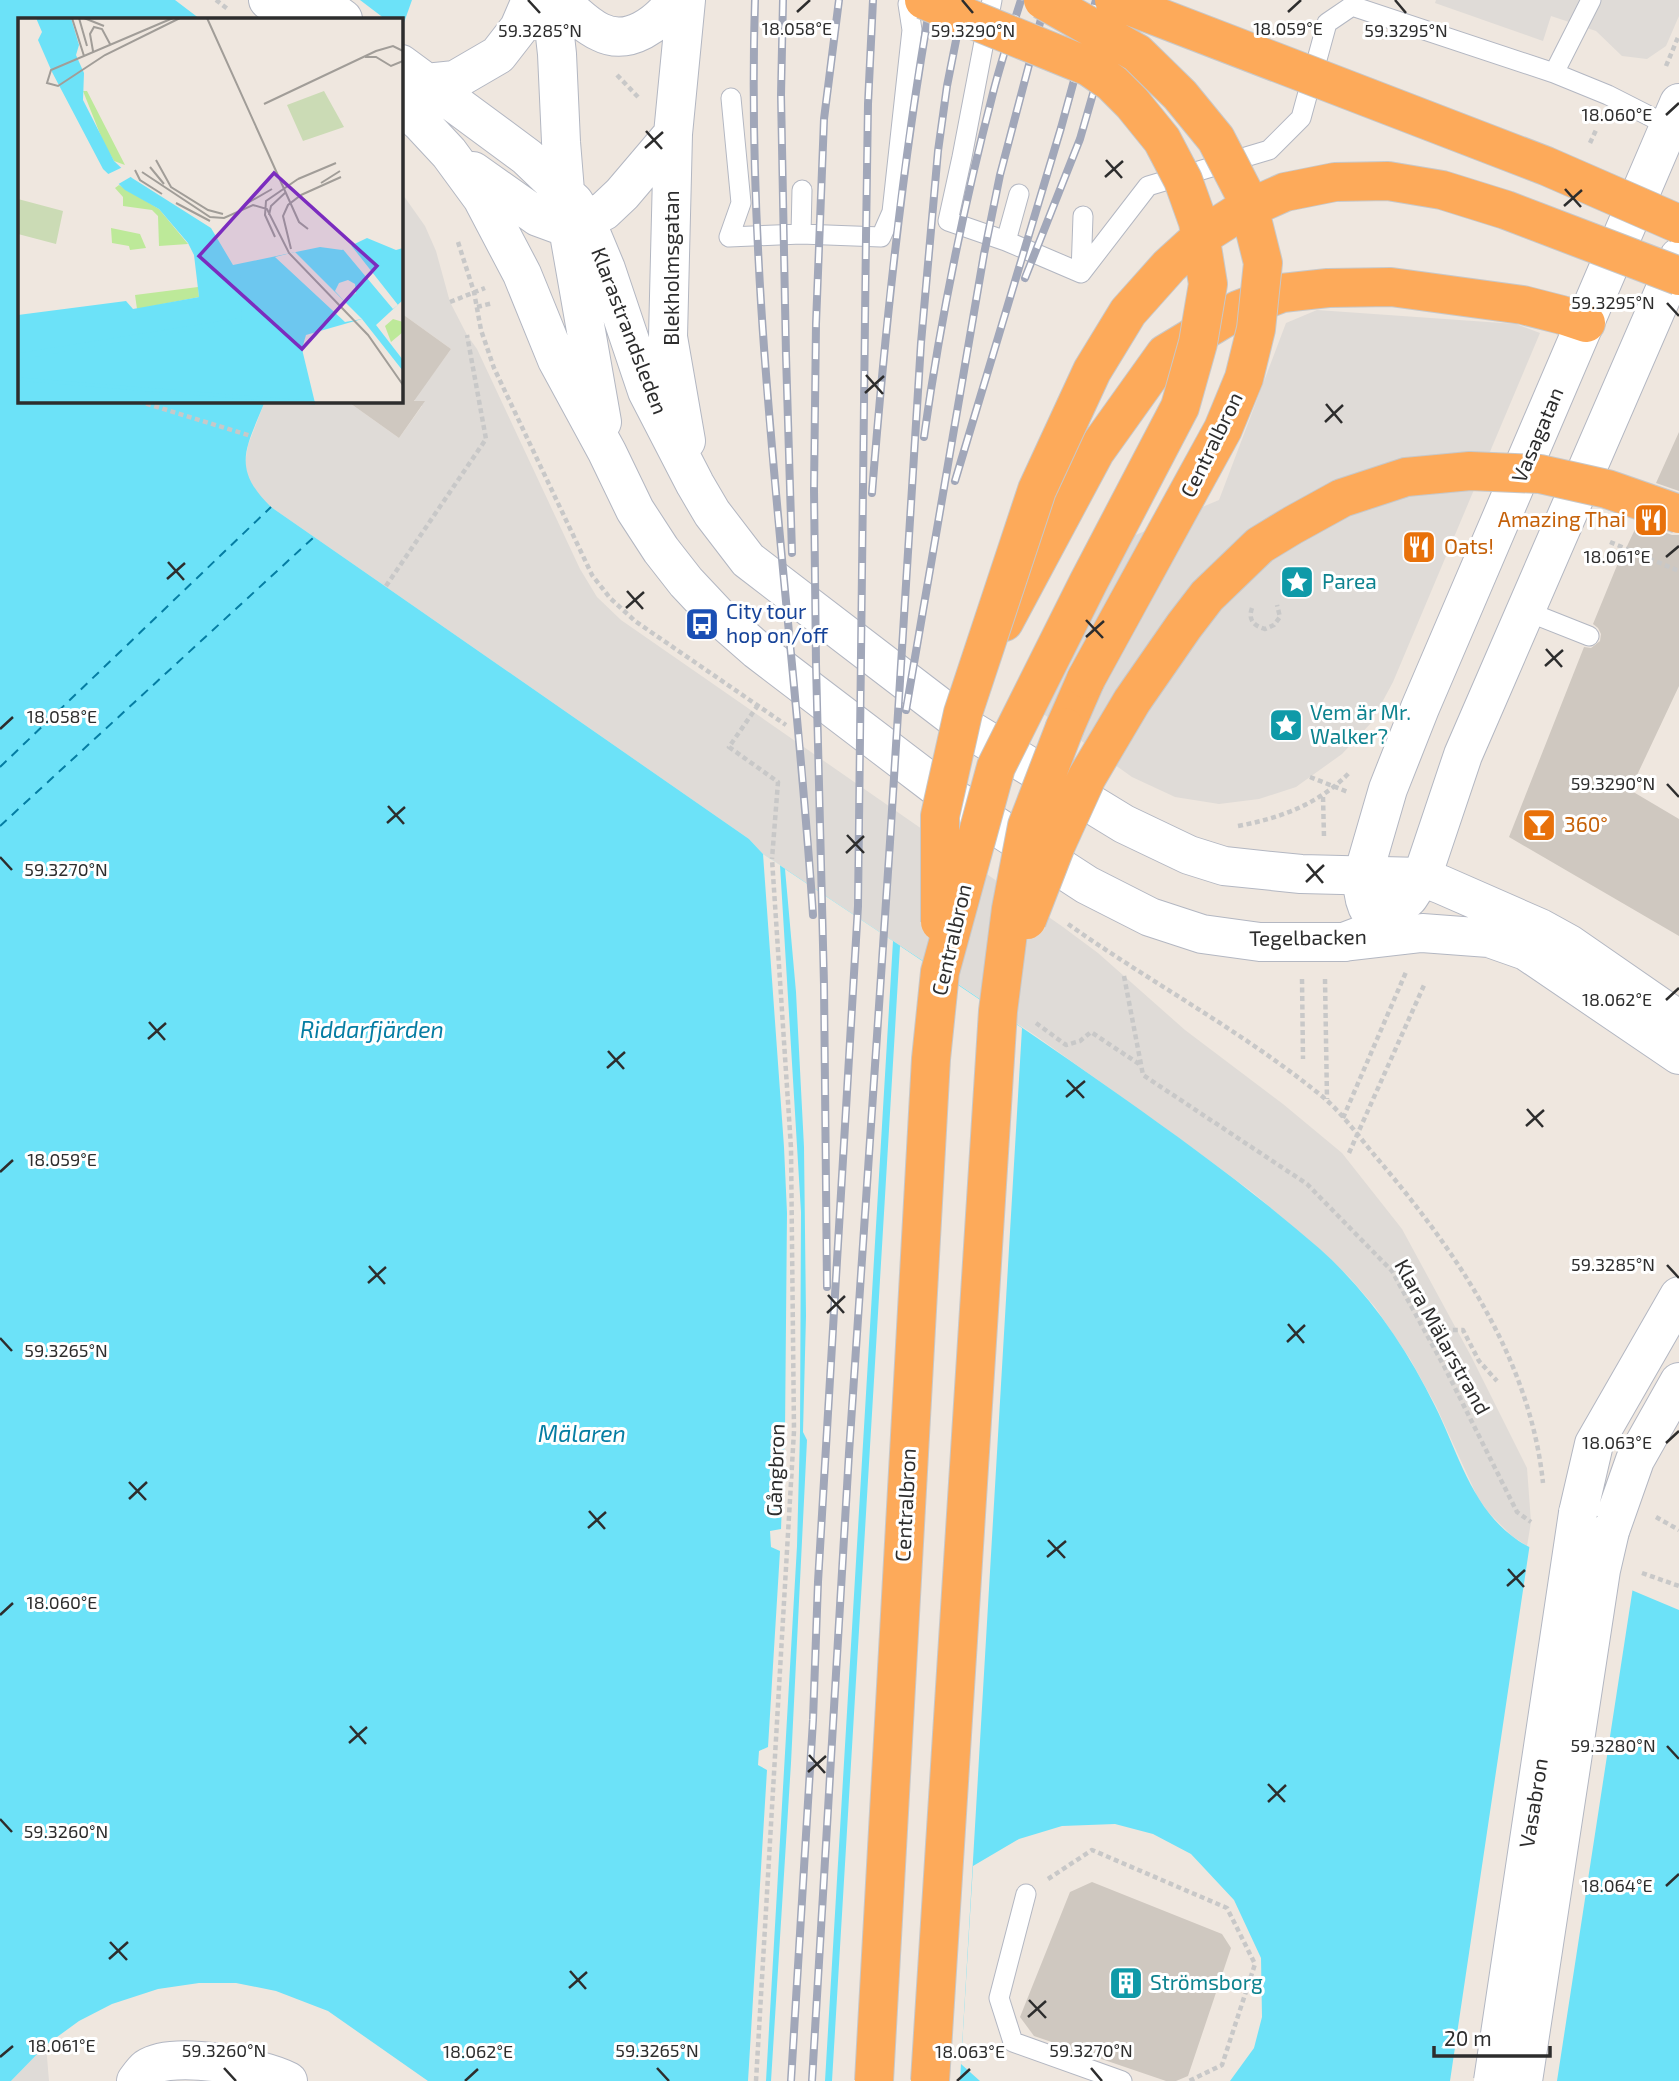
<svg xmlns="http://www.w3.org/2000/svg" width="1679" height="2081" viewBox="0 0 1679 2081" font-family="'Exo 2',sans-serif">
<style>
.plaza{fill:#dfdbd7}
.water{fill:#6ce2f8}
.pier{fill:#efe7df}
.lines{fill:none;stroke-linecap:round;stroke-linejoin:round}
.ferry{stroke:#057da3;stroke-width:2;stroke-dasharray:9 7;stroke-linecap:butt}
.building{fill:#cfc8c0}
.service-casing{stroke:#b3b7c2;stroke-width:21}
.minor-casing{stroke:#b3b7c2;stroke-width:40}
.tertiary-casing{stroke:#b3b7c2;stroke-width:40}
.secondary-casing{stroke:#b3b7c2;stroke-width:40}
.trunk-casing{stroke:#c8c8c8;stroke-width:40}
.path{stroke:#c8c8c8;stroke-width:4.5;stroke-dasharray:5 3.5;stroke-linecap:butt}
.service{stroke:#fff;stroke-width:19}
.minor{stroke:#fff;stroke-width:38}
.tertiary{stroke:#fff;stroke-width:38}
.secondary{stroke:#fff;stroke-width:38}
.trunk{stroke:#fdaa5a;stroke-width:38}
.rail-casing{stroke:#a1a7b9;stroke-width:8}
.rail{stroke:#fff;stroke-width:5;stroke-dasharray:16;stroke-linecap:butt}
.tertiary-bridge-casing{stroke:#b3b7c2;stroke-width:40;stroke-linecap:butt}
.trunk-bridge-casing{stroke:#c8c8c8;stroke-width:40;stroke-linecap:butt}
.path-bridge{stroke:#c8c8c8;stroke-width:4.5;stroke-dasharray:5 3.5;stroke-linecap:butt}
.tertiary-bridge{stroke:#fff;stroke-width:38}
.trunk-bridge{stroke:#fdaa5a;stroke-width:38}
.ticks{fill:none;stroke:#2d2d2d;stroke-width:2.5}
.labels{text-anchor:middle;stroke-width:6;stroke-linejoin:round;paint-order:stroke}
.street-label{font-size:21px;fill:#2d2d2d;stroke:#fff}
.food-label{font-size:21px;fill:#c56008;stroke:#fff;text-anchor:start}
.culture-label{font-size:21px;fill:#0d838f;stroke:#fff;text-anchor:start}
.transit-label{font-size:21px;fill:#164399;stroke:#fff;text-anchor:start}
.water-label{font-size:23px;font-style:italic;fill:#057da3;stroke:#fff}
.inset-river{fill:none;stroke:#6ce2f8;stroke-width:3.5}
.inset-road{fill:none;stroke:#a19d98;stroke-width:2}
.view{fill:#7b2cbf;fill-opacity:0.15;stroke:#7b2cbf;stroke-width:3.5}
.inset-edge{fill:none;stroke:#2d2d2d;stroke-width:3.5}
.ticks-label{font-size:18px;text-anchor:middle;fill:#2d2d2d;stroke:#fff;stroke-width:6;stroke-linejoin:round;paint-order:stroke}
</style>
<rect width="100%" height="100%" fill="#efe7df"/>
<path class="plaza" d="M1436,0H1679V16L1666,46L1647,59L1622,56L1596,31L1551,16L1543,41L1435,3Z
M401,192L425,226L436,251L450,302L467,335L477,349L580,569L597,597L621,620L1063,927L1098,953L1185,1030L1283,1104L1342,1153L1402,1229L1471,1356L1527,1468L1531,1522L1527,1546L1512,1536L1488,1512L1477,1496L1436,1406L1410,1359L1375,1307L1350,1278L1322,1251L1252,1192L1179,1138L1036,1036L763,854L749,839L271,507L257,494L248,480L245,463L248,445L265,401H347L399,438L422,406L401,390V358L430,378L451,349L401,313Z
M1317,310L1516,324L1540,333L1393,682L1371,723L1342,754L1296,787L1259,799L1219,804L1175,797L1132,777L1028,703L1126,539L1219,500L1286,323Z
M46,2045L49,2081H11Z"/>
<path class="water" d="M0,0H412L401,31V19H19V401H265C247,447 230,467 271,507L749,839L763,854C883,935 1004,1013 1122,1097C1190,1145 1257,1194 1320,1249C1369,1293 1406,1347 1435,1406C1457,1450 1471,1505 1512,1536C1529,1550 1552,1556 1572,1565C1608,1580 1643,1595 1679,1610V2081H1230L1254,2048L1262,2017L1261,1958L1234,1900L1191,1854L1153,1834L1115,1824L1062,1826L1019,1839L973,1866L961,2064L980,2081H428L328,2011L276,1991L236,1983H199L158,1989L112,2004L79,2021L46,2045L11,2081H0Z"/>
<path class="pier" d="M175,0H360L385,19H200Z
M763,854L780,865L801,1212L800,1433L797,1546L766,2081H748L767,1770L758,1765L759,1751L768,1747L780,1551L771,1547L770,1531L781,1529L785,1432L787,1213L784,1147Z
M785,869L893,941L825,2081H771L791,1763L807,1440L803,1432L806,1316L804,1147L796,992Z
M900,946L1022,1028L960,2081H832Z
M1530,1543L1633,1587L1557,2081H1450Z"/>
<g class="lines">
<path class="ferry" d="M0,767L271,507
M0,826L314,537"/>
</g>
<path class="building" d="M401,313L451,349L414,401H425L399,438L347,401H401Z
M1679,432V491L1656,483Z
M1638,523L1672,535H1679V686L1630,790L1679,819V936L1509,837L1584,647L1591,648L1600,641L1601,634L1598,628L1593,624L1618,563H1619Z
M1092,1882L1222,1934L1231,1948L1188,2076L1176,2081H1166L1034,2036L1020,2017L1070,1892Z"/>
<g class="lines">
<g class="service-casing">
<path id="service" d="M992,0L962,157L948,221L1006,241L1081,273L1083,216
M1554,73L1591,0
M731,98L741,203L729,237L801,234L881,237L892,212L912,30L908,4
M801,234L802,190
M1006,241L1019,194
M1081,273L1148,186L1269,150L1301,118L1327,23L1352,6L1554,73L1608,95L1669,126
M1526,611L1589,636
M1026,1894L999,1998L1013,2042L1122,2081"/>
</g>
<g class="minor-casing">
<path id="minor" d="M136,2081C139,2077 143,2071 147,2068C173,2050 261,2067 288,2081"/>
</g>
<g class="tertiary-casing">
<path id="tertiary" d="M268,0L293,19
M318,0L343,19
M551,0L557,54L561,142L568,228L602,422
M560,0C572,11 585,25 600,32C629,47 659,23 676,0
M401,64L527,157L574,202L586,221L606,269L647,391L695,484L712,513L748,560L970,730L1124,824L1189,855L1224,866L1301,874L1422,877L1442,885L1540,928L1569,944L1679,1020
M426,83L455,80L498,55L519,28L531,0
M401,105L422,124L449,153L482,198L522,274L557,360L607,452L635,510L661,550L686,582L717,615L757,650L942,791L1087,885L1150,917L1202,934L1260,942H1344L1422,933L1489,938L1526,951L1679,1055
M673,134L668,337L686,441
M473,171L538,217L568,228L604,211L622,194L673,134L686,0
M1578,1513L1594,1444L1679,1296
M1610,1531L1635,1460L1679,1382"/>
</g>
<g class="secondary-casing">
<path id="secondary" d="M1401,935C1372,922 1361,908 1363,875L1388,789L1420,708L1679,103
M1344,942L1365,934L1380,924L1409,897L1422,877L1463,755L1679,257"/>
</g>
<g class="trunk-casing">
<path id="trunk" d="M1004,622L1095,452L1165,354L1238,310L1282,293L1328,288L1391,287L1523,305L1562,315L1586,323
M1065,727L1086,679"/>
</g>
<path class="path" d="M216,0L229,10
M1666,66L1679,35
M617,75L638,97
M1590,143L1597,128
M458,242L474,292L481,330L494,368L592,575L610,598L635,621L786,725
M450,302L485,288
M477,307L493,303
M138,401L251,436
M1610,542L1679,571
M386,586L486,439L467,335
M1252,608C1248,619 1253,626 1265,629L1274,625L1280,617L1277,605
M758,705L729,747L778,782L772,859
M1310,777L1348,792
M1323,797L1324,837
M1238,826C1281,818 1319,804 1350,772
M1068,924C1153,984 1242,1031 1323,1097C1342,1113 1360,1138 1376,1157C1456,1251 1530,1358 1543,1483
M1124,976L1143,1075L1307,1184L1392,1271L1445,1368L1517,1512L1531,1522
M1302,979L1303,1059
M1325,979L1327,1099
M1036,1023L1066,1045L1080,1041L1091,1032L1139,1064
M1343,1118L1406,972
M1349,1153L1425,983
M1430,1340L1447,1330H1463L1479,1361L1497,1381
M1656,1517L1679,1530
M1642,1573L1679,1586
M1048,1879L1092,1850L1227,1908L1255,1964L1222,2065L1189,2081"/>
<use href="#service" class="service"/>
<use href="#minor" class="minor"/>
<use href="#tertiary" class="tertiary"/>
<use href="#secondary" class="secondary"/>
<use href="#trunk" class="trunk"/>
<g class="rail-casing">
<path id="rail" d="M755,0C745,306 793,610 813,915
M783,0L781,95L786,355L792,553
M1025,278L1080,139L1120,0
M924,437C940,322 963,209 992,97C1000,64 1011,32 1021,0
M955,481L1061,128L1096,0
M872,493C885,328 902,163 931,0
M906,710L984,254L1000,175L1046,0
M827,1287L824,985L816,664L814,489L816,324L824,119L839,0
M791,2081L813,1720L818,1582L858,906L866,236L868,104L873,0
M812,2081L849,1453L890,842L921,343L938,151L947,86L964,0"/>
</g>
<use href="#rail" class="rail"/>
<g class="tertiary-bridge-casing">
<path id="tertiary-bridge" d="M1493,2081L1578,1513
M1523,2081L1601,1570L1610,1531"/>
</g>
<g class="trunk-bridge-casing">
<path id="trunk-bridge" d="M1043,0L1137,53L1180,95L1216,139L1247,199L1263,263L1256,329L1244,378L1223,429L1086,679
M1114,0L1546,166L1679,224
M1027,920L1056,845L1087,777L1132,701L1184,626L1207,596L1260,545L1293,525L1342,498L1406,477L1470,471L1540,474L1607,489L1679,514
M940,922V816L963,713L1037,490L1092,371L1128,312L1169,266L1202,236L1238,213L1285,192L1335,182L1388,181L1442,190L1506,210L1679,276
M874,2081L931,1059L940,972L996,767L1088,583L1180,407L1198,343L1208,284L1198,222L1183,180L1162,140L1132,103L1112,83L1089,67L924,0
M930,2081L998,1011L1011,909L1027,826L1065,727"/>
</g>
<path class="path-bridge" d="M756,2081L794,1431L791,1148L772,859"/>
<use href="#tertiary-bridge" class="tertiary-bridge"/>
<use href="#trunk-bridge" class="trunk-bridge"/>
</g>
<path class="ticks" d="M528,0L540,13M962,0L973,13M1395,0L1406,13M797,12L810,0M1288,12L1301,0M1666,115L1679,103M646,131L662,149M645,148L663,132M1106,160L1122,178M1105,177L1123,161M1565,189L1581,207M1564,206L1582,190M1667,303L1679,316M866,375L883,394M865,393L884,376M1326,404L1342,423M1325,422L1343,405M1666,557L1679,546M168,562L184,580M167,579L185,563M627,591L643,609M626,608L644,592M1086,620L1103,638M1086,637L1104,621M1546,649L1562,667M1545,666L1563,650M0,729L13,717M1667,784L1679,797M388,806L404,824M387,823L405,807M847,835L864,853M846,853L864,836M0,857L12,870M1307,864L1323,883M1306,882L1324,865M1666,1000L1679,988M149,1022L165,1040M148,1039L166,1023M608,1051L624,1069M607,1068L625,1052M1067,1080L1084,1098M1066,1097L1085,1081M1527,1109L1543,1127M1526,1126L1544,1110M0,1172L13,1160M1667,1265L1679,1278M369,1266L385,1284M368,1283L386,1267M828,1295L844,1313M827,1313L845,1296M1288,1324L1304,1343M0,1338L12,1351M1287,1342L1305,1325M1666,1443L1679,1431M129,1482L146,1500M129,1499L147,1482M589,1511L605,1529M588,1528L606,1512M1048,1540L1065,1558M1047,1557L1066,1541M1508,1569L1524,1587M1507,1586L1525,1570M0,1615L13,1603M350,1726L366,1744M349,1743L367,1727M1667,1746L1679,1759M809,1755L825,1773M808,1772L826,1756M1268,1784L1285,1802M1268,1802L1286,1785M0,1819L12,1832M1666,1886L1679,1874M110,1942L127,1960M109,1959L128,1942M570,1971L586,1989M569,1988L587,1972M1029,2000L1046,2018M1028,2017L1046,2001M0,2057L13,2046M224,2068L236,2081M657,2068L669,2081M1091,2068L1102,2081M465,2081L478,2069M957,2081L970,2069"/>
<defs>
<g id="restaurant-square" transform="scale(1.75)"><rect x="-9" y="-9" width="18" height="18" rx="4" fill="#e8710a" stroke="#fff"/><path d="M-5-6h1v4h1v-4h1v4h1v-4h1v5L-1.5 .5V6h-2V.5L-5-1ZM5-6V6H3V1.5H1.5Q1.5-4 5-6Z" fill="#fff"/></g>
<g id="sight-square" transform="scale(1.75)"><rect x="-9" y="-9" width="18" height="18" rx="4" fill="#0f9aa8" stroke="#fff"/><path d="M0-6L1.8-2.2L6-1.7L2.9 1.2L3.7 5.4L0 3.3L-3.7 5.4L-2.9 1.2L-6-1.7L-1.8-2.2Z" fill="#fff"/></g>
<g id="bus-square" transform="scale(1.75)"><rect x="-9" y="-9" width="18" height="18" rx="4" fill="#1a4fb4" stroke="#fff"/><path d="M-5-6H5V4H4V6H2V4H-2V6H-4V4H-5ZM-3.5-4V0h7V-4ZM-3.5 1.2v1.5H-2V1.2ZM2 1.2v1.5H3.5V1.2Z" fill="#fff"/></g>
<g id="bar-square" transform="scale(1.75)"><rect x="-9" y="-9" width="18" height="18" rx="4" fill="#e8710a" stroke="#fff"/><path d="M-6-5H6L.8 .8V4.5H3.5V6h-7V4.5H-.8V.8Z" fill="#fff"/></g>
<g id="building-square" transform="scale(1.75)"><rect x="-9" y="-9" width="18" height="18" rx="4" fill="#0f9aa8" stroke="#fff"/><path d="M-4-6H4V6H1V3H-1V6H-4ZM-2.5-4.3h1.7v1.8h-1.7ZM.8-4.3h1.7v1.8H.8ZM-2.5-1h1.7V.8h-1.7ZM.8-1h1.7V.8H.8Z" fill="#fff"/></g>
</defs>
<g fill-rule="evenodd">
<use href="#restaurant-square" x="1651" y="520"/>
<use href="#restaurant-square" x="1419" y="547"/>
<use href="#sight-square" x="1297" y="582"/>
<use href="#bus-square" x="702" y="624"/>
<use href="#sight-square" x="1286" y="725"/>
<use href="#bar-square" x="1539" y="825"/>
<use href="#building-square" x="1126" y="1983"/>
</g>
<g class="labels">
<g class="street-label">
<text transform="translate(672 268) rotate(-90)" y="7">Blekholmsgatan</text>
<text transform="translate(629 331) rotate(69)" y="7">Klarastrandsleden</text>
<text transform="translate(1538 435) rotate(-67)" y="7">Vasagatan</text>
<text transform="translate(1212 445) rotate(-64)" y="7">Centralbron</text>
<text transform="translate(1308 938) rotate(-1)" y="7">Tegelbacken</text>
<text transform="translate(952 940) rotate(-77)" y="7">Centralbron</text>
<text transform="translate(1442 1337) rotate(61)" y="7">Klara Mälarstrand</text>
<text transform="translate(776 1470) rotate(-88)" y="7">Gångbron</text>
<text transform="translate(906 1505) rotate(-87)" y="7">Centralbron</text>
<text transform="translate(1534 1803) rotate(-81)" y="7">Vasabron</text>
</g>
<g class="food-label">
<text x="1626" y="527" text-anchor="end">Amazing Thai</text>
<text x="1444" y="554">Oats!</text>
<text x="1564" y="832">360°</text>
</g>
<g class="culture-label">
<text x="1322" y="589">Parea</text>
<text x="1310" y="720">Vem är Mr.<tspan x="1310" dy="24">Walker?</tspan></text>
<text x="1150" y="1990">Strömsborg</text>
</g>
<g class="transit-label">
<text x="726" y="619">City tour<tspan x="726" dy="24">hop on/off</tspan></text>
</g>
<g class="water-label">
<text x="372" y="1038">Riddarfjärden</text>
<text x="582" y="1442">Mälaren</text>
</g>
</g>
<g transform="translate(18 18)">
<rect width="385" height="385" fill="#efe7df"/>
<path d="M65,73H69L107,147L96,143L86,126ZM101,167L141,191L170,226L141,228L140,198L134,192L105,188V179L97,170ZM93,210L122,216L128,230L112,232L111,228L94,225ZM180,269L181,279L119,291L117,277ZM375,301L385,304V314L373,324L367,308Z" fill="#bde999"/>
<path d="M306,73L326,109L285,123L269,87ZM0,181L45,193L38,226L0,216Z" fill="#cbdbb5"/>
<path d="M18,0H53L61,27L58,37L66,55L65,82L96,143L114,160L193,210L215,247L302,229L324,232L349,220L378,232L385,230V282L358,307L385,342V353L344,301L288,317L284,331L297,385H0V297L108,283L115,291L181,279L176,237L170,225L141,191L107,172L85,151L34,54L20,22L24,14ZM330,262L337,266L338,275L326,283L317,273L321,265Z" fill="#6ce2f8" fill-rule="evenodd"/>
<path d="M107,148L116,157L97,168L86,158ZM332,226L380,287L375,291L323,229ZM277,234L344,301L327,304L257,239Z" fill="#efe7df"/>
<path class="inset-river" d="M0,337L220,302L218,248M0,340L222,303L221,247M0,361L297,385"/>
<path class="inset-road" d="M54,0L66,38M61,0L69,28M66,0L86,8M155,0L33,52L29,65L40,68L87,37L162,0M189,0L281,204L290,211M75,33L72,16L76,9L84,11L92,26M347,39H358L373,48L385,43M246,86L358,33L375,28L385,33M138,142L153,169L190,192L205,196M132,149L146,166M117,152L122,162L144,176M124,154L192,199L206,200L235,187L249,191L271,235L350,317L385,367M280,161L318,145M303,165L322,153M283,177L323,159M158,185L192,203M226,187L254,171M251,197L253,188L268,174M257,219L247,197L248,183L280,161M273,231L265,198L270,187L283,177"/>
<path class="view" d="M256,155L359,248L284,331L181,238Z"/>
<rect width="385" height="385" class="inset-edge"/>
</g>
<g class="ticks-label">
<text x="797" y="35">18.058°E</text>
<text x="1288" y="35">18.059°E</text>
<text x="540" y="37">59.3285°N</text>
<text x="973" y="37">59.3290°N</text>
<text x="1406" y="37">59.3295°N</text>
<text x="1617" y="121">18.060°E</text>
<text x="1613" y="309">59.3295°N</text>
<text x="1617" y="563">18.061°E</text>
<text x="62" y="723">18.058°E</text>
<text x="1613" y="790">59.3290°N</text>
<text x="66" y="876">59.3270°N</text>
<text x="1617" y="1006">18.062°E</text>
<text x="62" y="1166">18.059°E</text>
<text x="1613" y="1271">59.3285°N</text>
<text x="66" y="1357">59.3265°N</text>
<text x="1617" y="1449">18.063°E</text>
<text x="62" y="1609">18.060°E</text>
<text x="1613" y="1752">59.3280°N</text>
<text x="66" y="1838">59.3260°N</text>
<text x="1617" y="1892">18.064°E</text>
<text x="62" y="2052">18.061°E</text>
<text x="224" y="2057">59.3260°N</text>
<text x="657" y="2057">59.3265°N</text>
<text x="1091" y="2057">59.3270°N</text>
<text x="478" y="2058">18.062°E</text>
<text x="970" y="2058">18.063°E</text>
</g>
<path d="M1434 2046v10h116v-10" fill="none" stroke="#2d2d2d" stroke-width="3.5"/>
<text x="1444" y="2046" font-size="21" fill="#2d2d2d" stroke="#ffffff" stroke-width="5" paint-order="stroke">20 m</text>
</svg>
